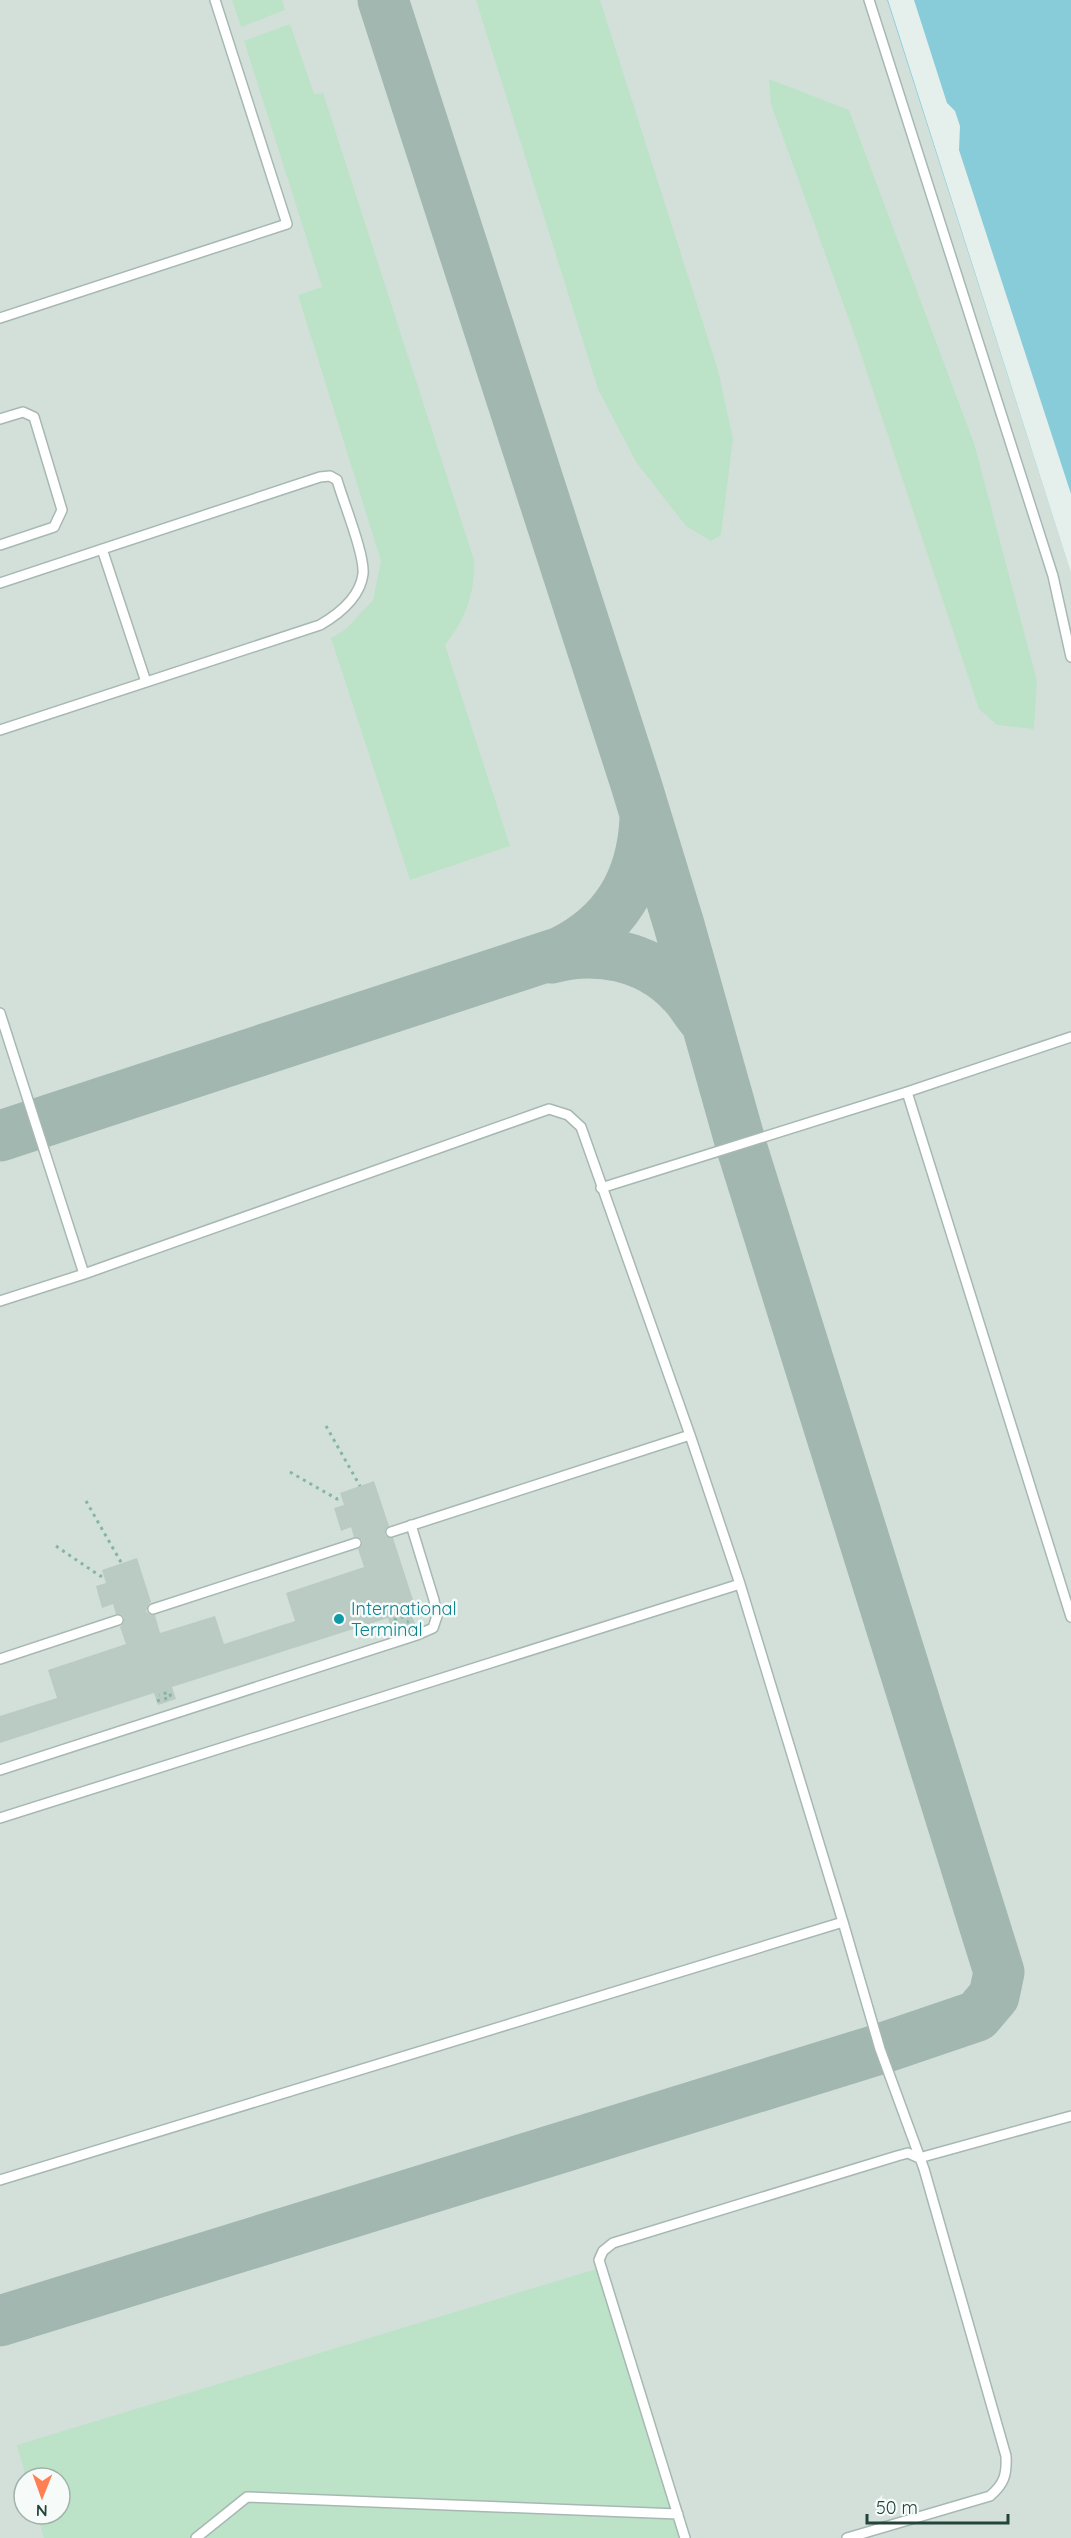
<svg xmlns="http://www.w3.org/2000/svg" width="1071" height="2538" viewBox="0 0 1071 2538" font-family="Quicksand,sans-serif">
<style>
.built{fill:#d3e0da;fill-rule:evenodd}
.green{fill:#bce2c7}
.water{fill:#88ccd9}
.pier{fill:#e5efeb}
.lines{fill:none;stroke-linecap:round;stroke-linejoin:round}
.taxiway{stroke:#a1b7b0;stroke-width:51}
.building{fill:#bacbc4}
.lane-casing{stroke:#a7b8b3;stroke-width:12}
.path{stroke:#82b6a6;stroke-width:3;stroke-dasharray:3 4.5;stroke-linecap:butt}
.lane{stroke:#fff;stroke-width:9}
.culture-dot{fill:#0f9aa8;stroke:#f6fbf9;stroke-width:2}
.labels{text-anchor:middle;stroke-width:5;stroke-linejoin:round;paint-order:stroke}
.culture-label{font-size:18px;fill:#0d838f;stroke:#f6fbf9;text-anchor:start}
</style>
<rect width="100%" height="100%" fill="#e5efeb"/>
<path class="built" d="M0,0H887L1071,573V2538H0ZM24,2478H60V2514H24Z"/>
<path class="green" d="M232,0H282L285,10L241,27Z
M476,0H600L718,370L733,439L721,535L711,541L686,526L636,462L598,389Z
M290,24L314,94L323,93L474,560C475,594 466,618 445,645L510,846L410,880L331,638L345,630L373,600L381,561L298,295L322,287L244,41Z
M769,79L849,110L974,443L1037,681L1034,729L997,725L979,709L856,339L771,104Z
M603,2267L682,2538H44L37,2514H60V2478H26L17,2445Z"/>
<path class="water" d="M887,0H1071V573Z"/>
<path class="pier" d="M888,0H914L947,103L955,111L960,126L959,150L1071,494V573Z"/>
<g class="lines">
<path class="taxiway" d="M551,958C596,946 647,955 681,991C690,999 696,1011 704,1020
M0,1136L561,952C616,925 642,880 645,819
M0,2321L880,2049L977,2016L994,1996L999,1972L741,1145L679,925L636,784L383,0"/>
</g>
<path class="building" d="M374,1481L389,1526L385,1530V1535L393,1538L416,1609L410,1610L415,1624L392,1632L388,1618L172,1687L176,1699L158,1705L154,1693L0,1743V1716L57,1698L48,1670L126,1644L120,1627L124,1622V1617L120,1614H116L113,1604L102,1608L96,1586L106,1583L102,1570L137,1558L151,1602L148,1605L146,1611L149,1614L155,1615L160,1633L215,1616L224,1644L295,1621L286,1593L364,1567L358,1549L362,1545V1540L354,1537L351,1527L341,1531L334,1508L344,1505L340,1493Z"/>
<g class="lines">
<g class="lane-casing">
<path id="lane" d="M869,0L1053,576L1071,657
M0,318L287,224L215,0
M0,419L23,412L34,417L62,510L54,527L0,545
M102,549L146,682
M0,583L320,477L330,476L337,480C343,501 365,555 363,574C360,598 339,614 320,625L0,730
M0,1013L84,1274
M907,1092L1071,1617
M601,1188L907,1092L1071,1037
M0,1301L84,1274L549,1109L568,1115L581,1127L690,1435L391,1532
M153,1609L356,1543
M0,1659L118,1620
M0,1770L417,1635L433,1628L437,1616L434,1600L411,1525
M0,1818L740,1584L690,1435
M843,1922L880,2049L924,2169L1006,2456C1007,2475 1004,2484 990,2496L847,2538
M0,2180L843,1922L740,1584
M196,2538L247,2497L678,2514
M685,2538L599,2260L603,2251L613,2243L897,2156L908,2153L919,2158L1071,2116"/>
</g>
<path class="path" d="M326,1426L360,1486
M290,1472L337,1499L342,1498
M86,1501L122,1564
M56,1546L100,1576H104
M394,1620L408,1615L410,1621L407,1622
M157,1701L171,1697L169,1692L159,1695"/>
<use href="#lane" class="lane"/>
</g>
<circle class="culture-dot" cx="339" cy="1619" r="6"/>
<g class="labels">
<g class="culture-label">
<text x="351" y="1615">International<tspan x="351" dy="21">Terminal</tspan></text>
</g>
</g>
<g transform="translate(42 2496) rotate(181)"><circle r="28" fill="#f6fbf9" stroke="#a1b2ad" stroke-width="1.5"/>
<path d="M0-4.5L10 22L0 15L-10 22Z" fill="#ff7f53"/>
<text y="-9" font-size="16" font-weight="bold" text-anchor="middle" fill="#22443b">N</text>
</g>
<path d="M867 2514v9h141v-9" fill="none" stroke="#22443b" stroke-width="3"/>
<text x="876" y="2514" font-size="18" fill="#22443b" stroke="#f6fbf9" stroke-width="4.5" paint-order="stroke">50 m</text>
</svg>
